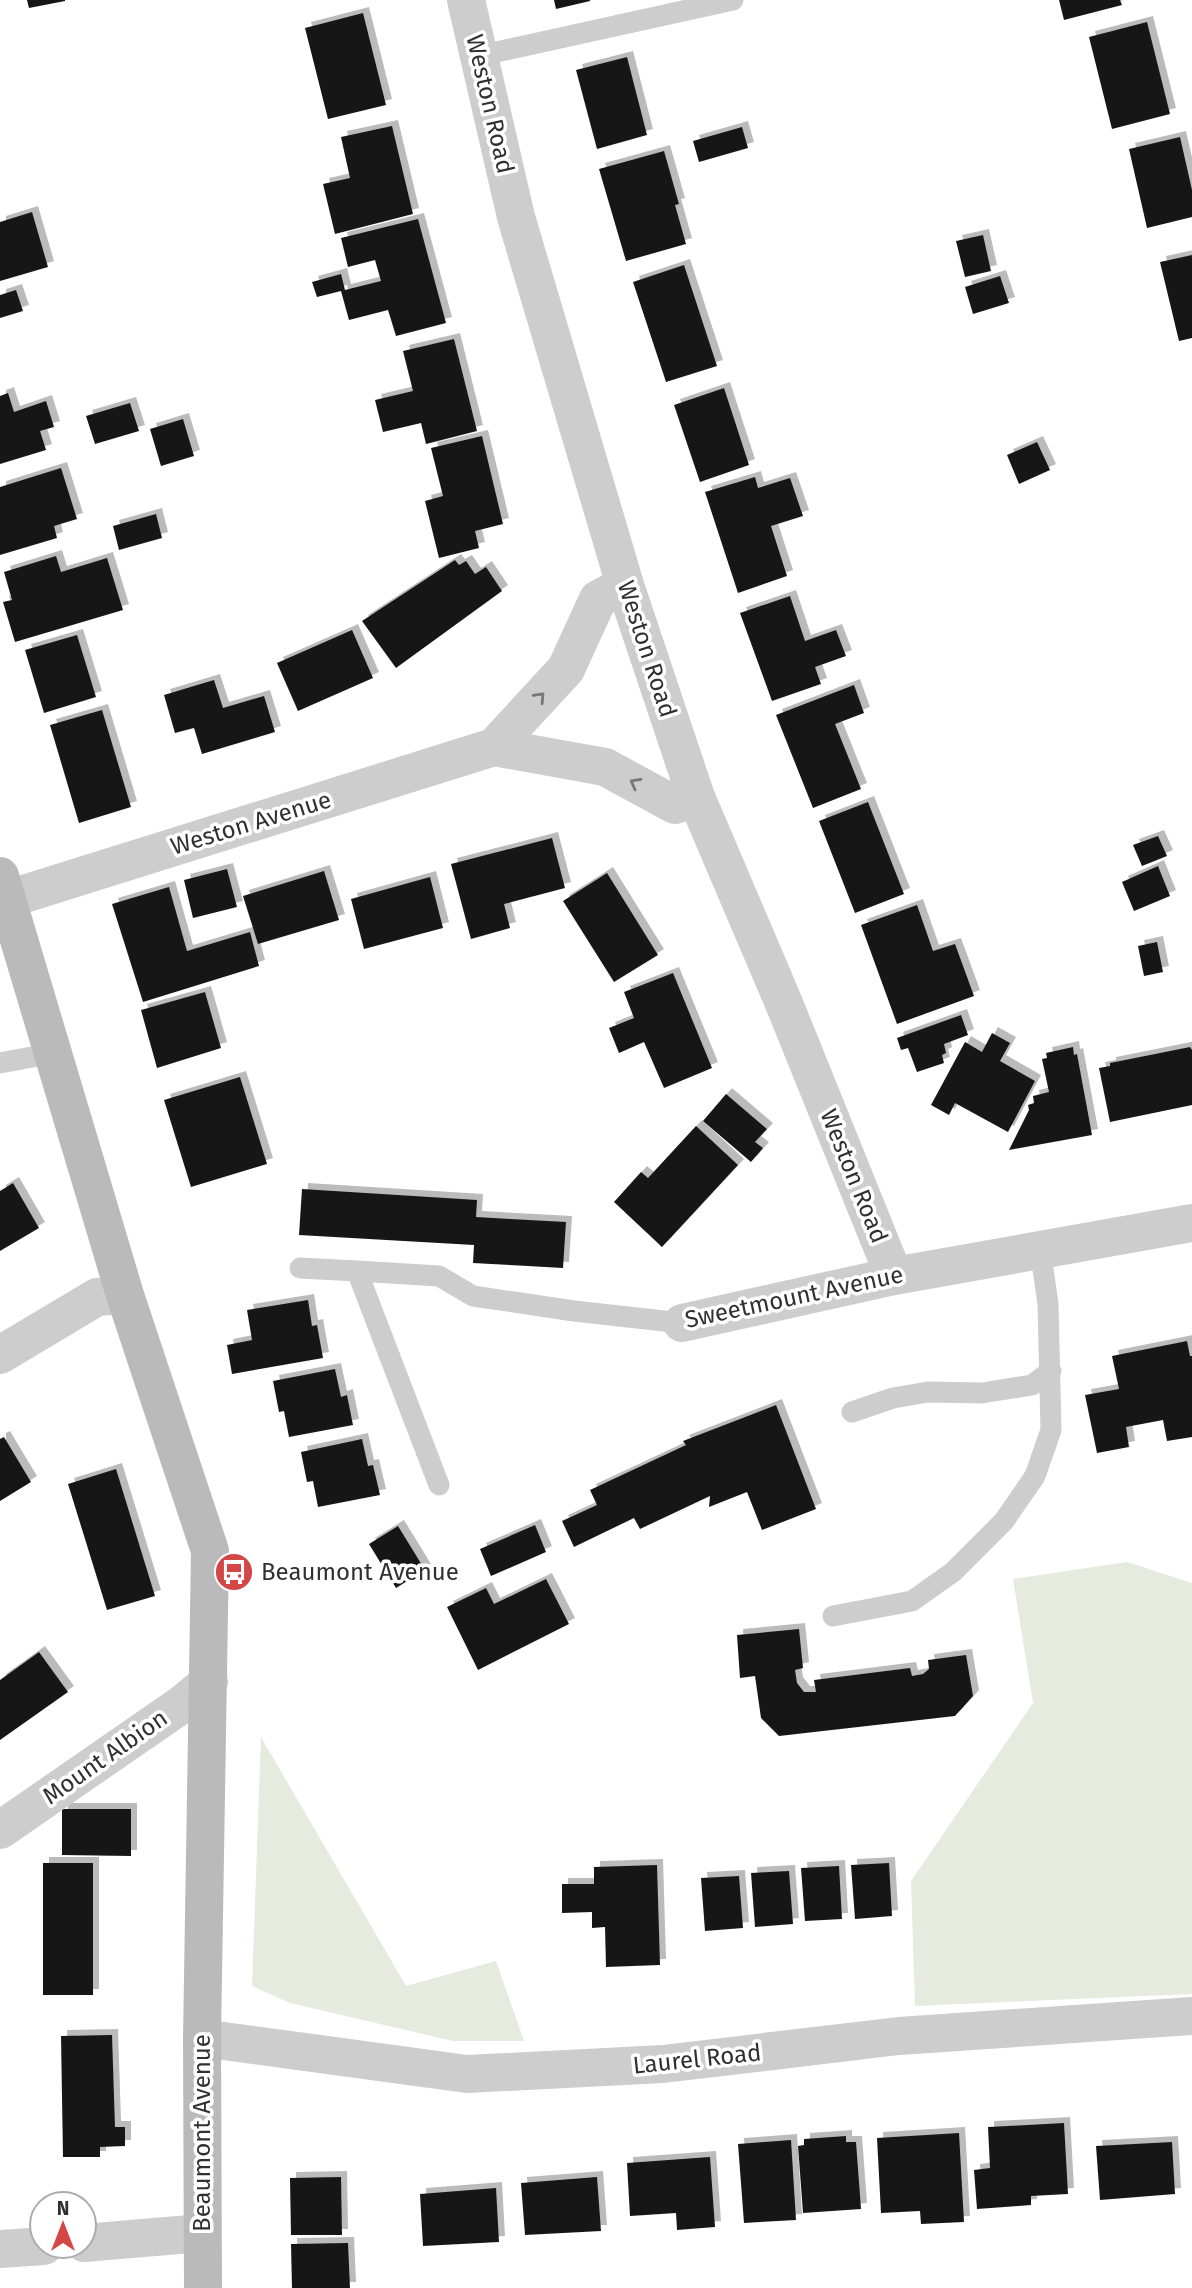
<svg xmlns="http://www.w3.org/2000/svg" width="1192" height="2288" viewBox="0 0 1192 2288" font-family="'Fira Sans',sans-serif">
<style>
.green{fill:#e5ebdf}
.building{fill:#171717;filter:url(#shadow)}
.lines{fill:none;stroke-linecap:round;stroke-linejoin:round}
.lane{stroke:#cdcdcd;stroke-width:21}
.street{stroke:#cdcdcd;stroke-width:38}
.secondary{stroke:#bababa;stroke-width:38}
.oneway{stroke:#777}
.labels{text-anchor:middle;stroke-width:7;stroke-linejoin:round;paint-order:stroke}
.street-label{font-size:24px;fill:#303030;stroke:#fff}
.poi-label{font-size:24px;fill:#303030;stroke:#fff;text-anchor:start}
</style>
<defs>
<filter id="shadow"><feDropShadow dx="6" dy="-6" stdDeviation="0" flood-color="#0004"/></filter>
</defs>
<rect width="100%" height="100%" fill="#fff"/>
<path class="green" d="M1127,1562L1192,1583V1994L915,2006L911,1881L1033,1703L1013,1579Z
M261,1737L406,1986L496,1961L524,2041H453L290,2003L252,1986Z"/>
<path class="building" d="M27,0H65V1L29,8Z
M554,0H590V1L556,9Z
M1059,0H1120L1122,5L1064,20Z
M363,13L386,105L328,119L305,28Z
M1147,22L1170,114L1112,129L1089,37Z
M627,57L647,135L597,149L576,70Z
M392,126L413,214L335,234L323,184L350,178L341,137Z
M742,127L748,148L699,162L693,141Z
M1180,137L1192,190V217L1147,228L1129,149Z
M664,151L679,204L675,205L686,244L626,261L599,169Z
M32,212L48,267L0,281V222Z
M418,219L446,323L396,336L388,310L349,320L341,291L317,297L312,282L341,274L345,290L381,281L375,260L348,267L341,238Z
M983,235L991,271L965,277L956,241Z
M1192,255V338L1179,341L1160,262Z
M684,265L717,366L666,382L633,282Z
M1000,276L1009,303L973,314L965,287Z
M16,290L23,311L0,318V295Z
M454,339L477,431L426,444L421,423L383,432L375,400L413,391L403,351Z
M724,388L749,465L700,482L674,405Z
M8,393L14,412L46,401L54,427L40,431L46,450L0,464V396Z
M130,403L139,431L95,444L86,416Z
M183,419L194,456L161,466L150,429Z
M482,436L503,524L475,531L479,548L439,558L425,501L443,496L431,448Z
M1037,442L1050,470L1019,484L1007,455Z
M61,468L77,519L54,526L57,538L0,555V487Z
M755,477L758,488L790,478L803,516L771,526L787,576L738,593L705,492Z
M156,514L162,538L119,550L113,526Z
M56,556L61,572L107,558L123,610L15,642L3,602L12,600L4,572Z
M455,560L459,565L466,561L475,574L486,567L502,591L396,668L362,621Z
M790,596L805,641L836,630L846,656L815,667L821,684L772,701L740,613Z
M352,630L373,678L298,711L277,663Z
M77,635L96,697L44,713L25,650Z
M214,680L223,708L264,696L275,732L202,754L194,728L175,733L164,695Z
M854,685L864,713L835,724L861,789L813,808L776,715Z
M102,710L131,807L79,823L50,725Z
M868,802L904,894L855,913L819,821Z
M1158,836L1167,856L1142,866L1133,845Z
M552,838L565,888L504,904L510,928L471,939L451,864Z
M1158,866L1170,896L1134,911L1122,882Z
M227,869L237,907L193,918L184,880Z
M324,871L339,920L258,944L243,896Z
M607,873L658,955L614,982L563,901Z
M430,877L443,928L364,949L351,899Z
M169,887L187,951L250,932L259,966L143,1002L112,904Z
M917,905L933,951L955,944L974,996L897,1024L861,925Z
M1157,942L1163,972L1144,976L1138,946Z
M673,973L712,1068L664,1088L644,1042L619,1053L609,1028L634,1018L624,992Z
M205,992L221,1048L157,1068L141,1010Z
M961,1015L968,1035L944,1044L946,1053L942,1055L944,1063L917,1072L908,1048L901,1050L897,1038Z
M992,1033L1010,1043L1000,1061L1035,1081L1008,1132L955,1103L949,1115L931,1105L965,1042L982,1052Z
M1073,1047L1074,1055L1077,1054L1092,1135L1009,1150L1029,1110L1028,1105L1034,1103L1033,1096L1049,1092L1042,1059L1047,1058L1046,1053Z
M1190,1047L1192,1050V1105L1110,1122L1099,1068L1110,1066V1063Z
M240,1077L267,1164L191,1187L164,1100Z
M726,1094L767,1129L755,1142L763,1148L751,1162L703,1121Z
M696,1126L738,1165L662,1247L614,1202L641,1172L648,1178Z
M13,1183L39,1228L0,1251V1191Z
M302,1189L477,1200L476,1217L566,1222L563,1268L473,1263L474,1245L299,1235Z
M308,1300L312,1326L317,1325L323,1358L232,1374L227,1345L252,1340L247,1310Z
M1187,1341L1190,1356H1192V1437L1167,1441L1163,1420L1126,1427L1129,1447L1097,1453L1085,1395L1119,1389L1112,1356Z
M335,1369L341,1397L347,1395L353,1425L289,1437L284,1411L279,1412L273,1381Z
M776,1405L816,1509L762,1530L747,1492L709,1507L710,1496L640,1529L634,1518L574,1547L562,1521L597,1505L590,1490L686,1445L683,1441Z
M4,1437L31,1482L0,1501V1439Z
M362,1439L368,1466L373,1465L380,1495L318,1507L313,1481L307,1482L301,1452Z
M116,1469L155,1596L107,1610L68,1484Z
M535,1525L546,1552L491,1576L480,1549Z
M398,1526L425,1570L396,1588L369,1544Z
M546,1579L569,1624L478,1670L447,1607L486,1588L494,1604Z
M799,1629L803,1668L795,1670L797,1683L804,1692H816L814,1680L910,1668L912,1676L923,1674L929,1669L928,1660L966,1655L973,1696L955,1716L779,1736L761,1718L755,1676L740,1678L737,1635Z
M39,1652L68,1692L0,1740V1680Z
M62,1809H131V1856L62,1855Z
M43,1863H93V1995H43Z
M889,1863L892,1916L855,1919L851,1865Z
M657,1865L660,1965L606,1967L605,1927L592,1928V1912L562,1913V1884H594V1867Z
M839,1866L842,1919L805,1921L801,1868Z
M789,1871L793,1924L755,1927L751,1873Z
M739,1876L743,1928L705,1931L701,1878Z
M112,2035L115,2127H125V2146L100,2147V2157H63L61,2036Z
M1064,2123L1068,2194L1031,2196V2205L977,2209L974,2170L990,2168L988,2127Z
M959,2133L964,2222L921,2224L920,2211L881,2213L877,2138Z
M846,2136V2142H856L861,2209L803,2213L798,2146L804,2145V2139Z
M791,2140L796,2220L744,2223L738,2144Z
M1172,2142L1175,2194L1100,2200L1096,2146Z
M710,2157L715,2227L677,2230L676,2213L630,2216L627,2163Z
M341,2177L342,2235H291L290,2178Z
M597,2177L601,2231L525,2235L521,2183Z
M496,2188L499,2242L423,2246L420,2194Z
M348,2243L350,2288H292L291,2244Z"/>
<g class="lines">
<path class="lane" d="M478,56L733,0
M0,1063L54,1053
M300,1268L357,1271
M852,1412L893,1398L928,1392L982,1393L1032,1385L1051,1371
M439,1485L357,1271L439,1276L473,1296L574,1311L682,1323
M833,1616L912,1601L953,1572L1004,1521L1035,1476L1051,1430L1048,1304L1040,1248"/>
<path class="street" d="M466,0L516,217L625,585L696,797L783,1001L894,1276
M494,747L566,669L598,599L625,585
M8,899L494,747L605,767L675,805L696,797
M682,1323L894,1276L1192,1223
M0,1355L97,1297L125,1295
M0,1830L181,1705L209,1682
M202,2038L467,2074L663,2064L899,2036L1192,2016
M84,2243L202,2233
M0,2249L44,2246"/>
<path class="secondary" d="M0,876L125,1295L210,1551L202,2038L203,2288"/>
</g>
<defs><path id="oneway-chevron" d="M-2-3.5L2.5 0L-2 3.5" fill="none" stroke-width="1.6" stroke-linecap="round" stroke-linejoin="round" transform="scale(1.75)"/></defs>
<g class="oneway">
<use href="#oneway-chevron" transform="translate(540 697) rotate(-47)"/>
<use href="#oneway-chevron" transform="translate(635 783) rotate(-151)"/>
</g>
<defs>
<g id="bus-disc" transform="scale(2.0125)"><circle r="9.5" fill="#d34746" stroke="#fff"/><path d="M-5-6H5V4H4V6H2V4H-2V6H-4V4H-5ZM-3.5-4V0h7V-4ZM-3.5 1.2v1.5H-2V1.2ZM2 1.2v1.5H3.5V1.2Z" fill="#fff"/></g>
</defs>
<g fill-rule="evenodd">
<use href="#bus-disc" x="234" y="1572"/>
</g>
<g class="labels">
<g class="street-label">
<text transform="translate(490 104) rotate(77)" y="8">Weston Road</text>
<text transform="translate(647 649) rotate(72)" y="8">Weston Road</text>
<text transform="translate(251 823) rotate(-17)" y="8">Weston Avenue</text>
<text transform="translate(854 1176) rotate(68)" y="8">Weston Road</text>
<text transform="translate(794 1297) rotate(-12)" y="8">Sweetmount Avenue</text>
<text transform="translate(105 1757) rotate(-35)" y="8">Mount Albion</text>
<text transform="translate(697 2059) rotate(-6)" y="8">Laurel Road</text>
<text transform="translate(202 2133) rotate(-90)" y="8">Beaumont Avenue</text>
</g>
<g class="poi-label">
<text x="261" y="1580">Beaumont Avenue</text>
</g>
</g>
<g transform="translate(63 2225)"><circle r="33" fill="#ffffff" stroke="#acacac" stroke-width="2"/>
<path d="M0-5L12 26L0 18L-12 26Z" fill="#d34746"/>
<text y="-10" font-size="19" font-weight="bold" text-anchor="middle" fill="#303030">N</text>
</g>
</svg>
